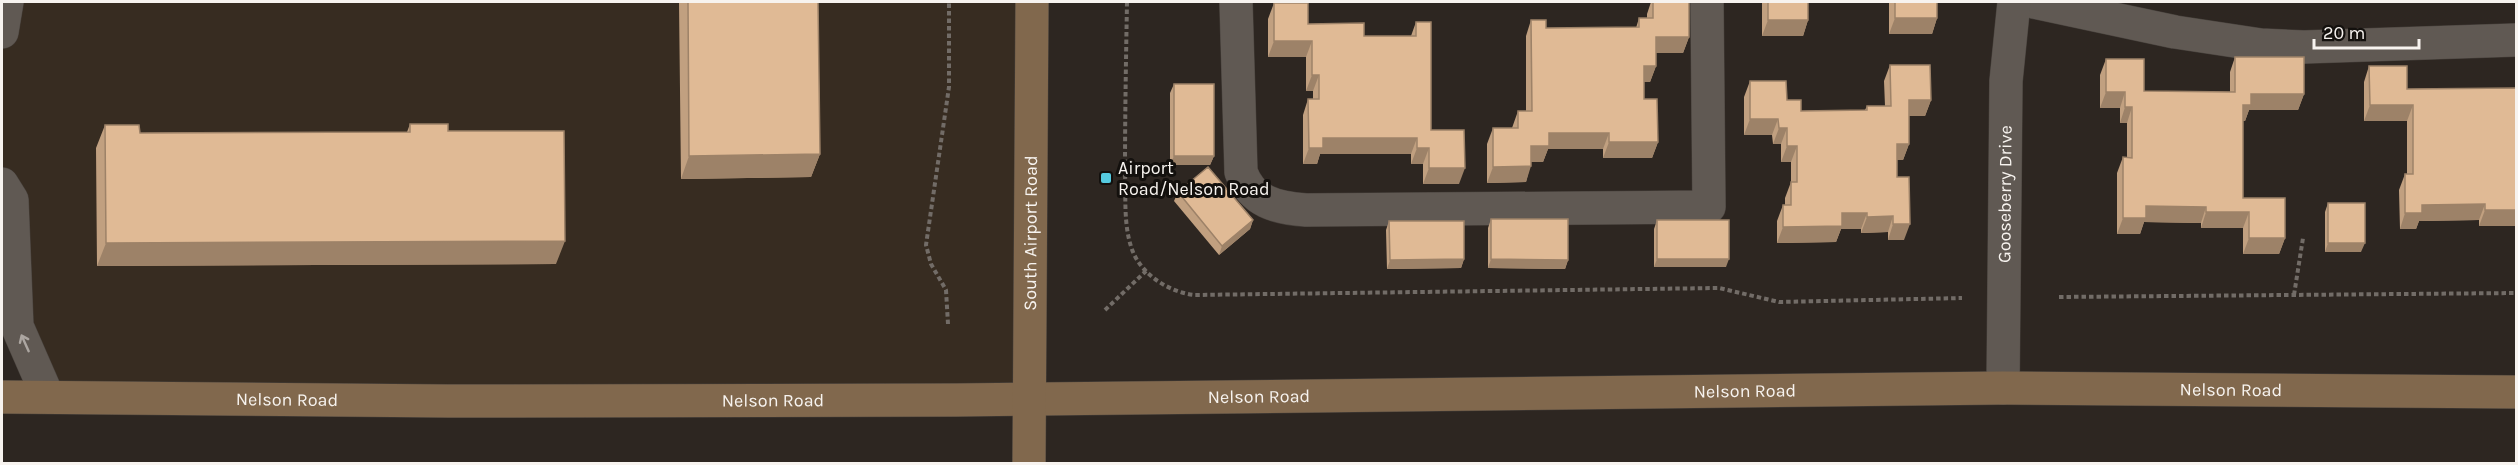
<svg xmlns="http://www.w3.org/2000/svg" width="2518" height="465" viewBox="0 0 2518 465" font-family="Karla,sans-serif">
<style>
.built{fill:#372c21}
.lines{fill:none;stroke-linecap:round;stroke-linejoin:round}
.street-casing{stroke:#47413c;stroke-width:34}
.secondary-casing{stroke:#47413c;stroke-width:34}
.path{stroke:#726c67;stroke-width:4;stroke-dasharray:4.5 3;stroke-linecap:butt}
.street{stroke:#605953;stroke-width:33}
.secondary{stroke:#81684d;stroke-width:33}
.wall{fill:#c1a080}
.shaded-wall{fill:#9d8268}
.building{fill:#e0ba95;stroke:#9d8268;stroke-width:1.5}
.oneway{stroke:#aca6a1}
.poi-dot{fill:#55cadf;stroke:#13100d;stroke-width:2}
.labels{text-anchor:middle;stroke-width:6;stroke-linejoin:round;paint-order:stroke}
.poi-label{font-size:18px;fill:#f7f3ef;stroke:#13100d;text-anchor:start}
.street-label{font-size:18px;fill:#f7f3ef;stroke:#13100d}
</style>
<rect width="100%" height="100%" fill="#2d2621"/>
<path class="built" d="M7,2H1032L1029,399L48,397L2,184V32Z"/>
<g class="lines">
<g class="street-casing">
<g id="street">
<path d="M1236,2L1241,172C1252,202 1276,208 1306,210L1709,207L1707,2"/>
<path d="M2034,2L2175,32L2261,45L2304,47L2516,40"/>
<path d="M2,32L7,2"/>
<path d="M2,184L12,200L17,326L48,397"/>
<path id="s1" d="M2003,388L2006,81L2014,2"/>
</g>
</g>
<g class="secondary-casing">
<g id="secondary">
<path id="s2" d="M2,397L448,401L956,400L2003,388L2516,392"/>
<path id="s3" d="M1029,464L1032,2"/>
</g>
</g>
<path class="path" d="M1127,2C1126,58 1125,114 1125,171C1126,198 1123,227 1133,252C1143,276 1170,292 1194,295L1719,288L1779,302L1962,298
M2294,295L2303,238
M2059,297L2516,293
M1105,310L1146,271
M948,324L946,290L931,264L926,245L949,87V2"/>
<use href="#street" class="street"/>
<use href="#secondary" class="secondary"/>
</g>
<path class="wall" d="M679,2H818L820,154L811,177L681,179Z
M1651,2H1689V37L1683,53H1656V66L1650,82H1644V99L1658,142L1652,158H1603V149H1548L1543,162H1531L1526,182L1487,183V144L1493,128H1512L1518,111H1526V36L1531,20L1546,28H1636L1639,18H1647V14Z
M1762,2H1808V20L1803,36H1762Z
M1889,2H1937V18L1932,34H1889Z
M1274,3L1308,24L1364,36H1411L1416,22L1431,130L1459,184H1423V164H1411V154H1320L1317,164H1303V115L1308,99H1313V91H1306V57H1268V19Z
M2235,57L2304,94L2298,110H2249L2245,121H2243V198L2285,238L2279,254H2243V228H2201V223L2144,222L2140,234H2117V173L2123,157L2127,158V123H2120V108H2100V75L2106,59L2144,91L2230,92V72Z
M1890,65L1931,100L1925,116H1909V144L1903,160H1897V177L1904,240H1888V232L1861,233V229H1841L1836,242L1777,243V221L1783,205H1785V198L1791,182V162H1781V144H1773L1772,135H1744V97L1750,81L1787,100L1801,111L1865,110L1867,106H1885L1884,81Z
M2369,66L2407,89L2517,88V226H2479V220L2419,221L2416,229H2400L2399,190L2405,174H2407V121H2364V82Z
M1174,84L1214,156L1210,165H1170V93Z
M410,124L448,131L556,264L97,266L96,148L105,125L140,133L407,132Z
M1178,192L1253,220L1250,229L1219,255L1174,201Z
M2328,203L2361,252H2325V212Z
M1491,219L1568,260L1565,269L1488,268V228Z
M1657,220L1726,267H1654V229Z
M1389,221L1464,259L1461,268L1387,269L1386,230Z"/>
<path class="shaded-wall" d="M1895,18H1937L1932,34H1889Z
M1768,20H1808L1803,36H1762Z
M1656,37H1689L1683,53H1650Z
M1274,41H1312L1306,57H1268Z
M1644,66H1656L1650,82H1638Z
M1312,75H1319L1313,91H1306Z
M2106,92H2125L2120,108H2100Z
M2251,94H2304L2298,110H2249L2245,121H2238L2243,105Z
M1909,100H1931L1925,116H1903Z
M2370,105H2413L2407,121H2364Z
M2125,107H2132L2127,123H2120Z
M1750,119H1778L1772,135H1744Z
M1779,128H1787L1781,144H1773Z
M1549,133H1609L1603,149H1548L1543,162H1526L1531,146Z
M1323,138H1417L1411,154H1320L1317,164H1303L1309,148Z
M1609,142H1658L1652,158H1603Z
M1897,144H1909L1903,160H1891Z
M1787,146H1797L1791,162H1781Z
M1417,148H1429L1423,164H1411Z
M820,154L811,177L681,179L689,156Z
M1174,156H1214L1210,165H1170Z
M1531,166L1526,182L1487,183L1493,167Z
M1429,168H1465L1459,184H1423Z
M2485,204L2479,220L2419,221L2416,229H2400L2405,213L2422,205Z
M2146,206L2206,207L2201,223L2144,222L2140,234H2117L2123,218Z
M2485,210H2517V226H2479Z
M2206,212H2249L2243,228H2201Z
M1842,213H1867L1861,229H1841L1836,242L1777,243L1783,227Z
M1893,216L1888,232L1861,233L1867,217Z
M1253,220L1250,229L1219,255L1222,246Z
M1893,224H1910L1904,240H1888Z
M2249,238H2285L2279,254H2243Z
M565,241L556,264L97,266L106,243Z
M2328,243H2365L2361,252H2325Z
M1464,259L1461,268L1387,269L1390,260Z
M1491,259L1568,260L1565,269L1488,268Z
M1657,259H1729L1726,267H1654Z"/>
<path class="building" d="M688,2H818L820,154L689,156Z
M1653,2H1689V37H1656V66H1644V99H1657L1658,142H1609V133H1549V146H1531V166L1493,167V128H1518V111H1532L1531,20H1546V28L1639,27V18H1653Z
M1768,2H1808V20H1768Z
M1895,2H1937V18H1895Z
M1274,3H1308V24L1364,23V36H1416V22H1431V130H1464L1465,168H1429V148H1417V138H1323V148H1309L1308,99H1319V75H1312V41H1274Z
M2235,57H2304V94H2251V105H2243V198H2285V238H2249V212H2206V207L2146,206V218H2123V157L2132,158V107H2125V92H2106V59H2144V91L2235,92Z
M1890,65H1930L1931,100H1909V144H1897V177H1909L1910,224H1893V216L1867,217V213H1842V226L1783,227V205H1791V182H1797V146H1787V128H1779L1778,119H1750V81H1786L1787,100H1801V111L1867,110V106H1891Z
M2369,66H2407V89L2517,88V210H2485V204L2422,205V213H2405V174H2413V105H2370Z
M1174,84H1214V156H1174Z
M410,124H448V131H564L565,241L106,243L105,125H139L140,133L410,132Z
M1208,167L1253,220L1222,246L1178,192Z
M2328,203H2365V243H2328Z
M1491,219H1568V260L1491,259Z
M1657,220H1729V259H1657Z
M1389,221H1464V259L1390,260Z"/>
<defs><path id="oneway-shaft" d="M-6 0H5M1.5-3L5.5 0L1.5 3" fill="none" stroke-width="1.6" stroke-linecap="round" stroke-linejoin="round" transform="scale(1.5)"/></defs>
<use class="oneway" href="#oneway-shaft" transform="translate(25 343) rotate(-114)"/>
<rect class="poi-dot" x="1100" y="172" width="12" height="12" rx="3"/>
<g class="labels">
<g class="poi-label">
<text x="1118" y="174">Airport<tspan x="1118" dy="21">Road/Nelson Road</tspan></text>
</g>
<g class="street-label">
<text dy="6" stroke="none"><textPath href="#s1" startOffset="194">Gooseberry Drive</textPath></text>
<text dy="6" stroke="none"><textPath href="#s3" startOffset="231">South Airport Road</textPath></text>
<text dy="6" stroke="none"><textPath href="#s2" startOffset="2229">Nelson Road</textPath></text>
<text dy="6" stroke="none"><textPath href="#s2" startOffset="1743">Nelson Road</textPath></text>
<text dy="6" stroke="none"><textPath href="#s2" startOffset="1257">Nelson Road</textPath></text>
<text dy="6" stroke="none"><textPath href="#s2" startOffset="285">Nelson Road</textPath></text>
<text dy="6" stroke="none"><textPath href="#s2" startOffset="771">Nelson Road</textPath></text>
</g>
</g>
<rect width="2518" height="465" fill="none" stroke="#f7f3ef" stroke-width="6"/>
<path d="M2314 39v9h105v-9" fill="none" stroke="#f7f3ef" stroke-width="3"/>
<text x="2323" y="39" font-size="18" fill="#f7f3ef" stroke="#13100d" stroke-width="4.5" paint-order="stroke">20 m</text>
</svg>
